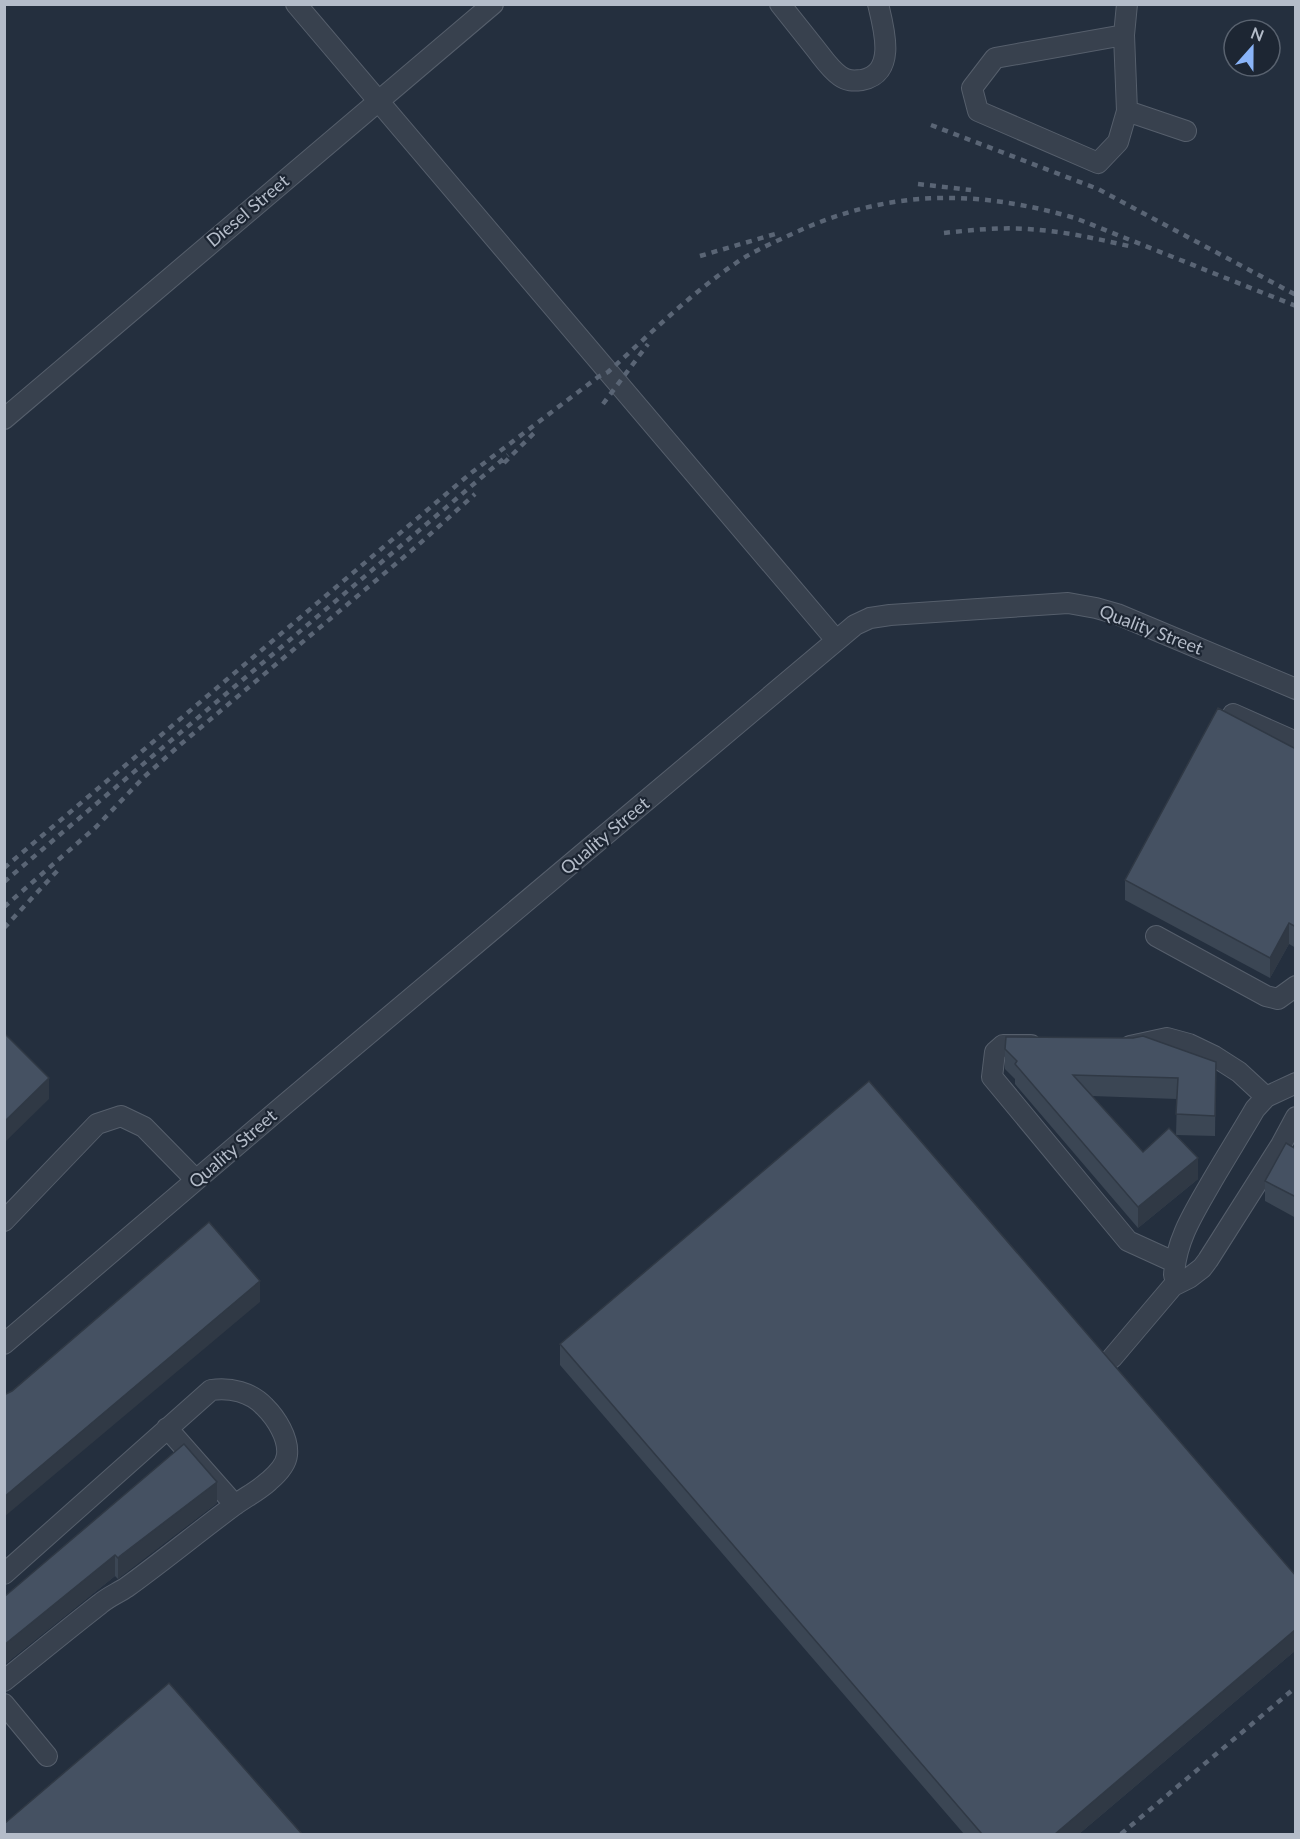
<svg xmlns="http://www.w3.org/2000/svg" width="1300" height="1839" viewBox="0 0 1300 1839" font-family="Lato,sans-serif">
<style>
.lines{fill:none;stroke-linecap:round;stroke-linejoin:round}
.minor-casing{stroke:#565f6c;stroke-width:22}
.minor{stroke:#38414e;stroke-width:20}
.rail{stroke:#5a6575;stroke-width:4.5;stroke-dasharray:6 6;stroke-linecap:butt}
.wall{fill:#3b4654;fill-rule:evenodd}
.shaded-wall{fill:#303945}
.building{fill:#455162;stroke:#303945;stroke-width:1.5}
.labels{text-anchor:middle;stroke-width:4.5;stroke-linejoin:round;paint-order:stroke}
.street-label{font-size:18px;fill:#b4bcc9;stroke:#1d2633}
</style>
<rect width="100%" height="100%" fill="#242f3e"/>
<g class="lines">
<g class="minor-casing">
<path id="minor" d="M296,4L836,640
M780,4C792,19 804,34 815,48C823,58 830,69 840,76C847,81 853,81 862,80C897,73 884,29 878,4
M1124,35L995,58L972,88L978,111L1098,163L1118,142L1127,111L1124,35L1127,4
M1127,111L1186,131
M4,419L493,4
M1233,714L1296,742
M1156,936L1266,996L1278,999L1296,986
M1031,1045H1003L995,1052L992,1077L1128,1241L1174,1262
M1130,1046L1167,1038L1189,1044L1214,1056L1239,1072L1266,1097
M4,1221L97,1124L121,1116L144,1127L196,1180
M1174,1275C1176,1239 1195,1211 1212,1181C1226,1157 1241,1133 1255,1109L1266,1097L1296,1083
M4,1344L284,1105L855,625L870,618L890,615L1068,603L1096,608L1117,614L1296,689
M1112,1358L1173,1286L1189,1278L1202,1268L1208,1260L1281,1145L1296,1117
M167,1428L235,1505
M4,1574L211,1390C230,1387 251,1392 265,1407C276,1418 289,1438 287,1455C286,1465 276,1475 269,1481C258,1491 244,1498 232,1507C197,1533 163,1561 127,1587C118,1593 108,1597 100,1604C68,1629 36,1655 4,1681
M4,1704L47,1756"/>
</g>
<use href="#minor" class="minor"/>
<path class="rail" d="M931,125L1098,189L1296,295
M918,184L971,190
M944,233C972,230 1000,227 1028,229C1063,231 1098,239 1133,247
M700,256L775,234
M603,404L648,344
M504,463L534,433
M4,868L471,473L598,377L608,372C649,335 690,294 736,263C753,251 773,243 792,234C888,189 975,189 1075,218L1296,306
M4,882L508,455
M4,907L96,827L144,777L181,744L417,546L475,494
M4,928L59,869
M1121,1834L1296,1687"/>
</g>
<path class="wall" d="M1296,749V948L1289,944L1270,978L1125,900V880Z
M1133,1038L1216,1062L1215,1136L1176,1135L1198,1179L1138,1228L1015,1084V1079L1005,1069V1049ZM1092,1096L1177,1099L1176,1135L1143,1152Z
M1296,1149V1218L1265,1201V1181Z
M560,1344L1296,1576V1650L1079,1834H964L560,1365Z
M217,1503L120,1577L118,1579L115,1576L4,1665V1597Z"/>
<path class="shaded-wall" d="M1289,923V944L1270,978V958Z
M49,1078V1099L4,1143V1122Z
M1198,1158V1179L1138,1228V1207Z
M260,1281V1302L4,1517V1497Z
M217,1482V1503L118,1579V1558Z
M115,1555V1576L4,1665V1645Z
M1296,1629V1650L1079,1834H1055Z"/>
<path class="building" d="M1218,708L1296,749V927L1289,923L1270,958L1125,880Z
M4,1033L49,1078L4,1122Z
M1143,1036L1216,1062L1215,1116L1176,1114L1178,1078L1073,1075L1143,1152L1169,1128L1198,1158L1138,1207L1015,1064L1017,1061L1005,1049L1006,1037L1133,1038Z
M869,1081L1296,1576V1629L1055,1834H982L560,1344Z
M1286,1143L1296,1149V1197L1265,1181Z
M209,1222L260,1281L4,1497V1395L12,1391Z
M184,1444L217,1482L120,1556L118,1558L115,1555L4,1645V1597Z
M169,1683L302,1834H4V1824Z"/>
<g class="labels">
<g class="street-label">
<text transform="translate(248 211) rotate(-40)" y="6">Diesel Street</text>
<text transform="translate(1151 630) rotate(21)" y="6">Quality Street</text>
<text transform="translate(605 836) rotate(-40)" y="6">Quality Street</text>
<text transform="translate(233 1149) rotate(-41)" y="6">Quality Street</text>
</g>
</g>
<rect width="1300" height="1839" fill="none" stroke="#b4bcc9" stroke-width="12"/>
<g transform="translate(1252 48) rotate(21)"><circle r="28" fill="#1d2633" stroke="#59626f" stroke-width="1.5"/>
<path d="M0-4.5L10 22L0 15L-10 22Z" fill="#8ab4f8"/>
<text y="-9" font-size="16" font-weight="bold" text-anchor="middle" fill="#b4bcc9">N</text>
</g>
</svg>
